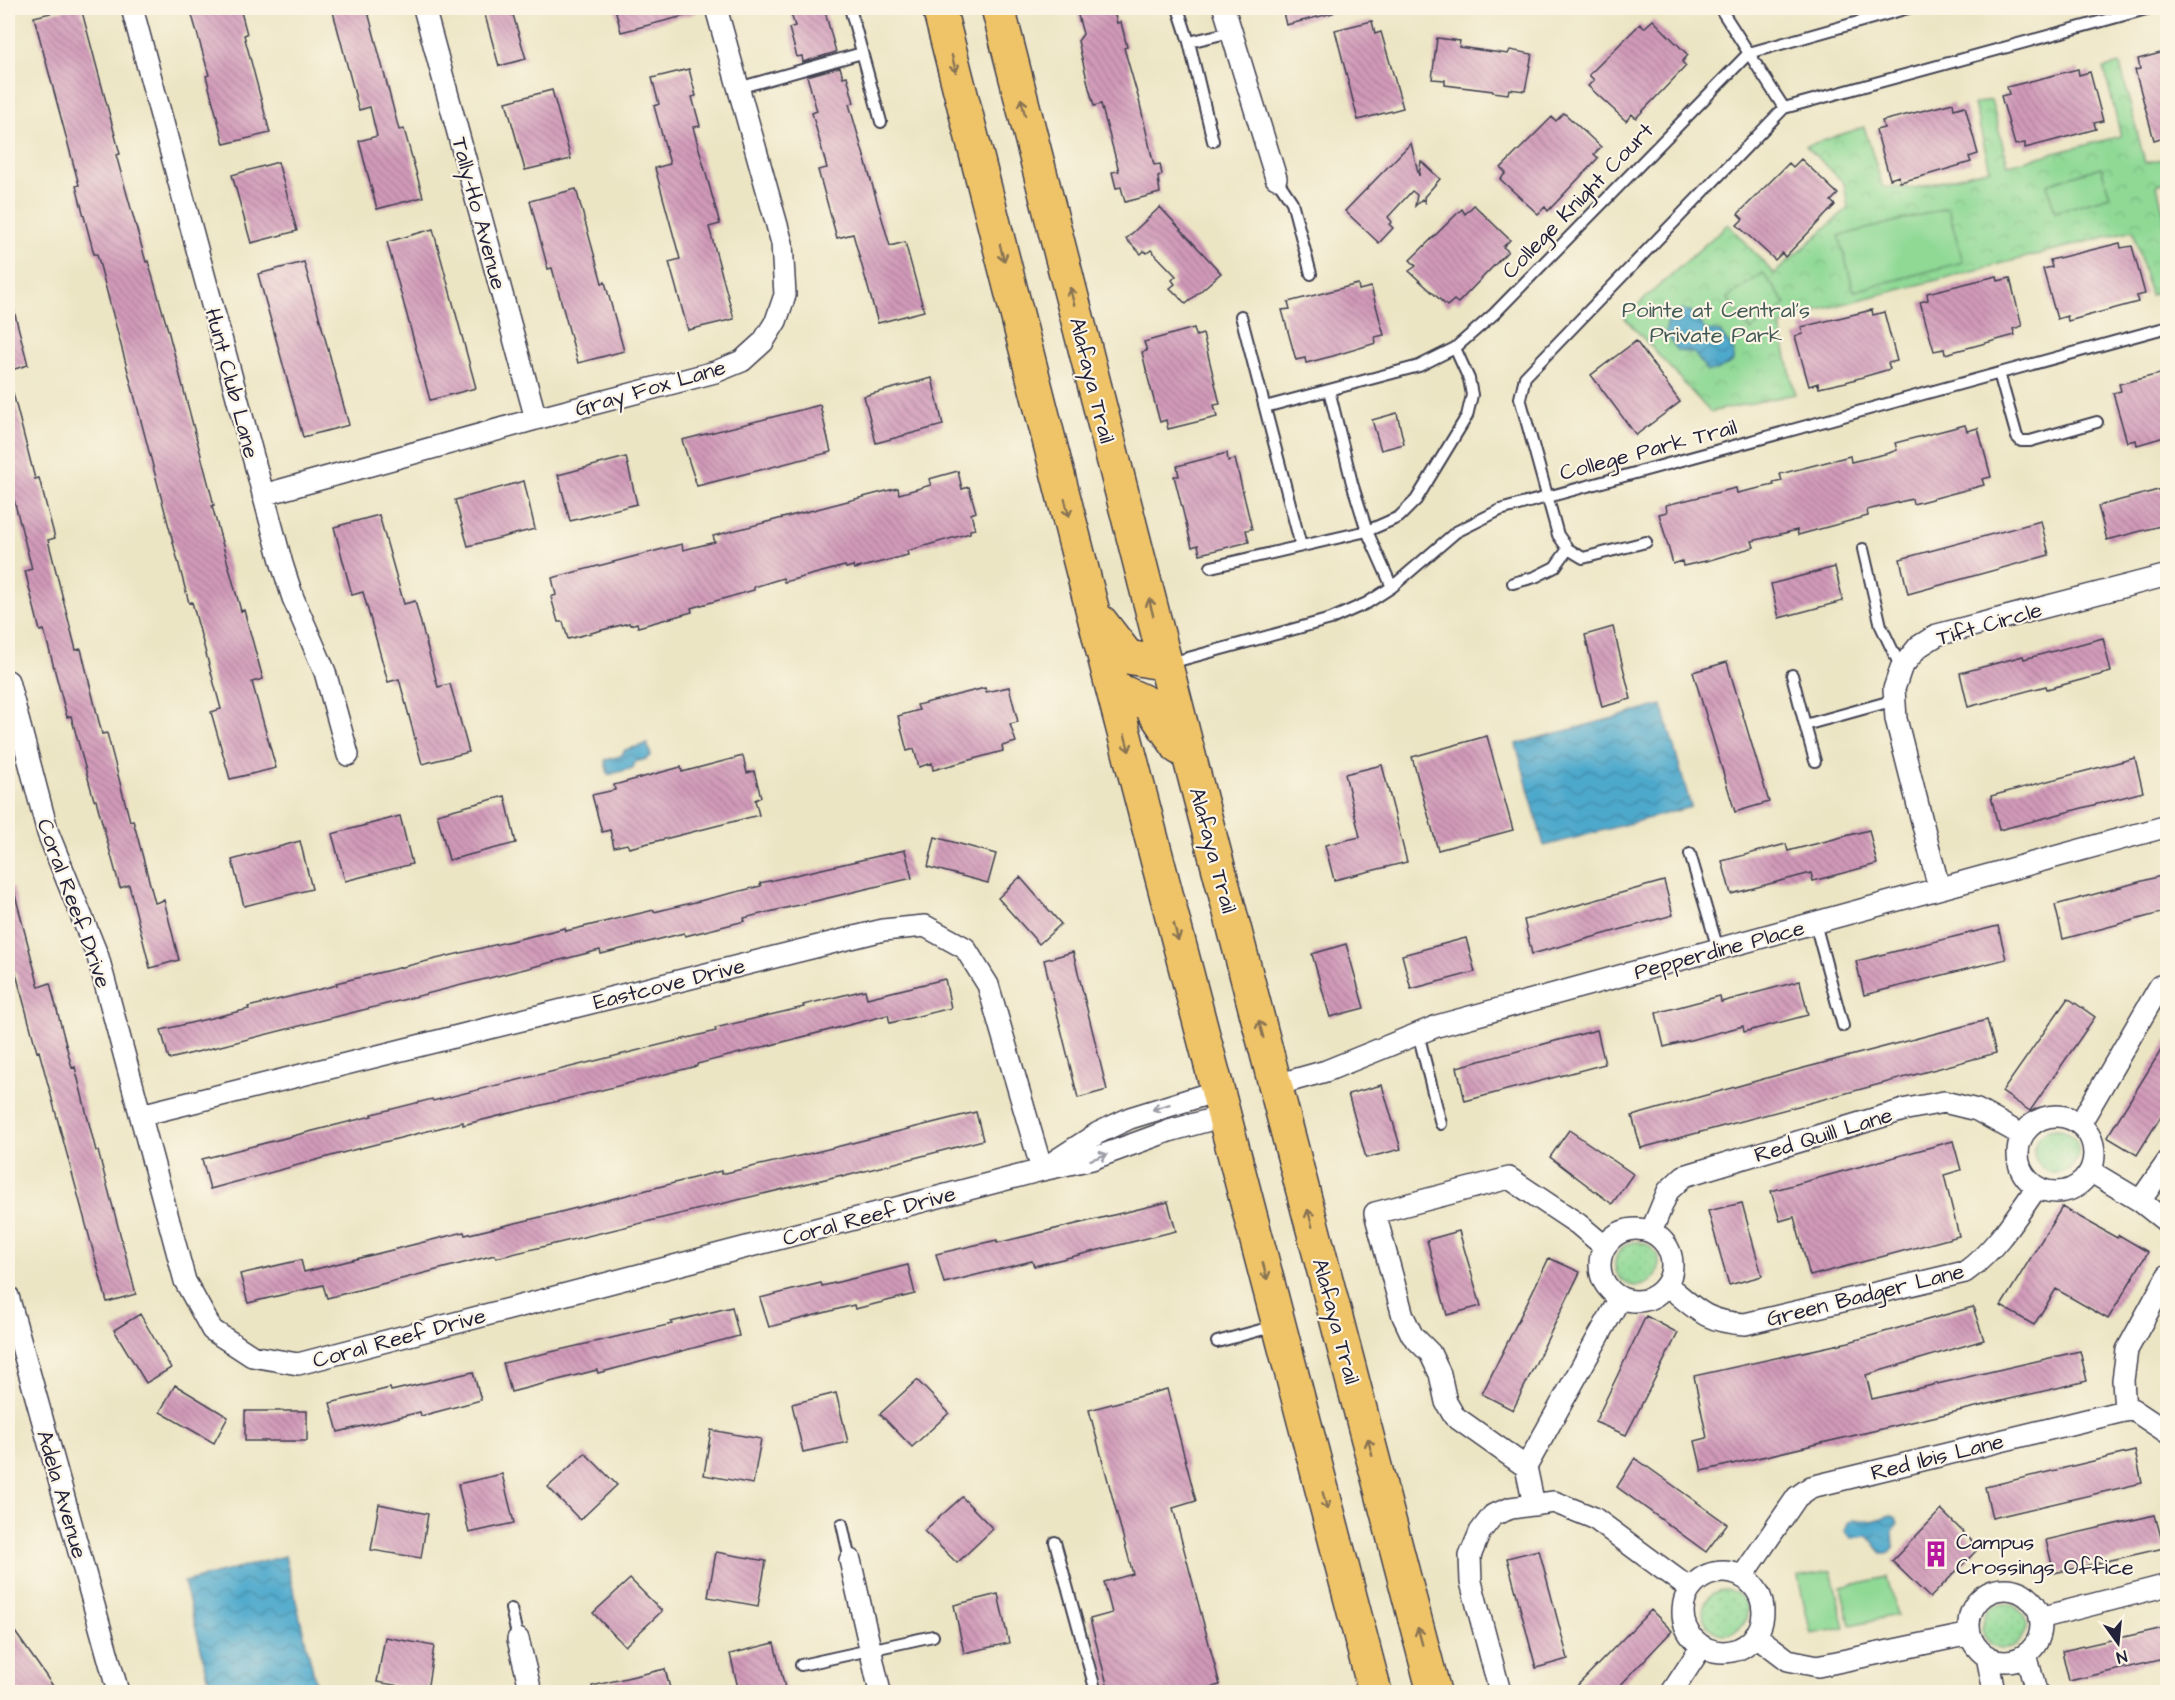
<svg xmlns="http://www.w3.org/2000/svg" width="2175" height="1700" viewBox="0 0 2175 1700" font-family="'Architects Daughter',sans-serif">
<style>
.grass{fill:url(#grass-dots);stroke:#587e68;stroke-width:1.5}
.park{fill:url(#park-crowns);stroke:#587e68;stroke-width:1.5}
.garden{fill:#8fd995;stroke:#587e68;stroke-width:1.5}
.water{fill:url(#water-waves);stroke:#386684;stroke-width:1.5}
.building{fill:url(#building-back-hatch)}
.lines{fill:none;stroke-linecap:round;stroke-linejoin:round}
.service-casing{stroke:#403f50;stroke-width:14}
.minor-casing{stroke:#403f50;stroke-width:24}
.primary-casing{stroke:#403f50;stroke-width:36}
.service{stroke:#fff;stroke-width:10}
.minor{stroke:#fff;stroke-width:21}
.primary{stroke:#efc469;stroke-width:33}
.oneway{stroke:#887352}
.oneway2{stroke:#9c9ca7}
.labels{text-anchor:middle;stroke-width:4.5;stroke-linejoin:round;paint-order:stroke}
.street-label{font-size:22px;fill:#22223b;stroke:#fcf5e5}
.park-label{font-size:22px;fill:#435956;stroke:#fcf5e5}
.poi-label{font-size:22px;fill:#22223b;stroke:#fcf5e5;text-anchor:start}
</style>
<defs>
<pattern id="grass-dots" width="8" height="8" patternUnits="userSpaceOnUse" patternTransform="scale(1.5)"><rect width="8" height="8" fill="#8fd995"/><path d="M2 2h.1M6 6h.1" fill="none" stroke="#7bba81" stroke-width="1.8" stroke-linecap="round"/></pattern>
<pattern id="park-crowns" width="20" height="18" patternUnits="userSpaceOnUse" patternTransform="scale(1.5)"><rect width="20" height="18" fill="#8fd995"/><path d="M2 6a3 3 0 1 1 6 0M12 15a3 3 0 1 1 6 0" fill="none" stroke="#7bba81"/></pattern>
<pattern id="water-waves" width="16" height="10" patternUnits="userSpaceOnUse" patternTransform="scale(1.5)"><rect width="16" height="10" fill="#4ea9cc"/><path d="M0 5q4-4 8 0t8 0" fill="none" stroke="#4089a7"/></pattern>
<pattern id="building-back-hatch" width="6" height="6" patternUnits="userSpaceOnUse" patternTransform="scale(1.5)"><rect width="6" height="6" fill="#d19ab9"/><path d="M-1 5l2 2M0 0l6 6M5-1l2 2" fill="none" stroke="#a97d98"/></pattern>
</defs>
<rect width="100%" height="100%" fill="#fcf5e5"/>
<filter id="ink" filterUnits="userSpaceOnUse"><feTurbulence type="fractalNoise" baseFrequency=".0167" numOctaves="2"/><feDisplacementMap in="SourceGraphic" scale="12" xChannelSelector="R" yChannelSelector="G"/><feConvolveMatrix kernelMatrix="1 2 1 2 8 2 1 2 1" color-interpolation-filters="sRGB"/></filter>
<filter id="wash" filterUnits="userSpaceOnUse"><feTurbulence type="fractalNoise" baseFrequency=".008" numOctaves="4" result="noise"/><feDisplacementMap in="SourceGraphic" scale="24" xChannelSelector="R" yChannelSelector="G"/><feGaussianBlur stdDeviation="1.35" result="paint"/><feColorMatrix in="noise" values="0 0 0 0 0 0 0 0 0 0 0 0 0 0 0 0 0 1.4 0 .05"/><feComposite in="paint" operator="in"/></filter>
<g filter="url(#wash)">
<rect width="100%" height="100%" fill="#ece5c4"/>
<path class="grass" d="M2034 1151a22 22 0 1 1 44 0a22 22 0 1 1-44 0Z
M1615 1264a22 22 0 1 1 44 0a22 22 0 1 1-44 0Z
M1703 1612a22 22 0 1 1 44 0a22 22 0 1 1-44 0Z
M1982 1626a22 22 0 1 1 44 0a22 22 0 1 1-44 0Z"/>
<path class="park" d="M2120,64L2145,163L2167,158V182L2157,185L2167,228V290L2150,295L2133,230L1800,315L1780,326L1795,394L1710,412L1624,317L1728,224L1774,274L1848,208L1844,183L1806,146L1864,127L1883,187L1915,188L1990,169L1974,104L1991,100L2008,165L2121,136L2104,68Z"/>
<path class="garden" d="M2101,167L2110,196L2055,212L2047,184Z
M1948,208L1963,262L1854,291L1839,236Z
M1763,273L1786,304L1751,330L1727,298Z
M1831,1571L1845,1628L1811,1634L1798,1577Z
M1887,1577L1897,1615L1850,1625L1841,1587Z"/>
<path class="water" d="M1682,310L1692,312L1705,330L1720,332L1734,351L1733,361L1717,371H1707L1694,353L1678,351L1666,333L1667,323Z
M1662,705L1691,807L1544,846L1516,744Z
M647,744L651,755L646,759L635,762L633,768L608,775L605,760L621,756L625,750Z
M1891,1515L1896,1518L1898,1524L1893,1530L1894,1547L1889,1553H1882C1876,1548 1874,1542 1868,1536L1852,1538L1845,1531L1848,1523L1853,1519C1873,1524 1873,1520 1891,1515Z
M285,1556L318,1692H212L184,1582Z"/>
<g id="blocks">
<path class="building" d="M71,8H81L120,154L116,155L146,262L148,261L168,330L214,505L212,506L241,611L244,610L263,679L252,682L276,768L230,779L211,712L221,709L192,602L189,603L97,254H94L76,186L79,185L34,17Z
M190,8H240L247,34L244,35L270,133L224,144L206,76L209,75Z
M332,8H367L399,130L404,129L423,197L377,209L359,141L377,136L370,107L359,110Z
M483,8H511L526,59L499,66Z
M615,8H695L696,13L621,32Z
M789,8H824L836,52L803,62L802,56L797,57L789,28L795,26Z
M1076,8H1113L1117,23L1121,22L1127,47L1124,48L1139,100L1152,157L1154,165L1160,164L1162,175L1158,177L1160,193L1125,202L1121,187L1116,188L1112,172L1119,171L1101,104L1094,106L1089,88L1078,41L1083,34Z
M1282,8H1333V13L1286,25Z
M1653,20L1688,55L1682,62L1686,66L1636,118L1632,114L1626,121L1588,86L1594,80L1589,75L1640,24L1644,28Z
M1372,21L1375,34L1381,32L1403,108L1358,120L1335,30Z
M1437,38L1460,41L1459,47L1508,54L1510,50L1532,54L1525,91L1509,89L1508,94L1493,92V91L1445,85V80L1432,79Z
M2168,51V136L2154,140L2135,70L2140,69L2138,59Z
M840,67L843,77L847,76L854,103L849,104L890,246L905,242L924,311L878,323L853,234L837,238L818,170L827,168L812,113L817,111L807,76Z
M689,69L696,96L692,97L700,126L693,127L720,224L709,227L734,319L688,330L669,262L680,259L655,168L670,164L654,106L659,104L652,78Z
M2078,69L2079,75L2090,72L2103,121L2094,123L2096,129L2052,141L2025,148V143L2015,145L2001,96L2009,94L2007,87Z
M552,90L571,159L525,170L506,102Z
M1953,103L1954,109L1965,106L1978,154L1969,157L1971,162L1927,175L1900,182L1899,176L1890,179L1876,130L1884,128L1882,121Z
M1564,113L1601,147L1594,154L1598,158L1548,211L1545,207L1538,214L1500,179L1506,173L1501,168L1552,117L1556,121Z
M1411,143L1419,176L1421,161L1440,179L1424,197L1425,202L1422,199L1415,206L1417,195L1412,191L1388,217L1392,222L1389,224L1393,228L1379,243L1345,211Z
M1801,159L1838,194L1831,201L1835,205L1785,257L1782,253L1775,260L1737,225L1743,219L1738,214L1789,163L1793,167Z
M278,162L297,231L251,243L232,175Z
M576,189L602,283L605,282L624,351L578,363L552,268L548,269L530,201Z
M1474,205L1510,240L1503,247L1508,251L1458,303L1454,300L1447,306L1409,271L1416,266L1410,260L1462,209L1465,214Z
M1160,207L1221,273L1186,304L1170,288L1175,284L1172,280L1176,276L1151,250L1147,253L1144,251L1141,254L1126,239Z
M433,229L476,388L430,400L387,242Z
M2120,243L2121,248L2132,246L2145,294L2136,296L2138,302L2068,321L2067,316L2057,319L2043,269L2052,267L2050,260Z
M304,262L349,425L303,437L258,274Z
M1997,276L1998,281L2010,278L2022,326L2013,329L2015,335L1971,347L1945,354L1944,349L1934,351L1920,302L1928,300L1927,293Z
M1358,284L1359,290L1371,287L1384,335L1375,337L1376,343L1333,356L1306,363L1305,358L1296,360L1282,310L1290,309L1288,302Z
M13,307L28,365L8,371V308Z
M1872,310L1873,315L1884,312L1897,361L1888,363L1890,369L1846,382L1819,388L1818,383L1809,386L1795,336L1803,334L1801,327Z
M1194,328L1196,336L1203,334L1220,404L1214,405L1217,417L1168,429L1166,420L1160,422L1148,378L1142,352L1147,351L1144,342Z
M1636,341L1680,402L1636,435L1591,375Z
M2168,372V436L2137,445L2136,440L2127,442L2113,393L2121,391L2119,384Z
M932,378L943,425L876,443L864,396Z
M13,393L35,479L39,478L55,538L48,540L76,650L81,649L102,734L107,733L130,821L133,820L155,903L164,900L179,960L150,968L129,885L120,888L96,800H94L71,716L67,717L44,630L40,631L25,571L32,569L8,477V394Z
M820,405L831,452L697,486L682,440Z
M1397,413L1404,444L1381,450L1372,420Z
M1965,425L1967,431L1978,428L1991,477L1982,479L1984,485L1913,504L1912,499L1867,510L1868,516L1798,535L1797,530L1752,541L1754,547L1710,560L1683,566L1682,561L1673,564L1659,514L1667,512L1666,505L1736,488L1737,493L1774,485L1773,483L1782,481L1780,474L1850,456L1851,462L1889,453L1897,450L1895,443Z
M1227,453L1228,461L1235,459L1252,529L1246,530L1249,542L1200,554L1198,545L1192,547L1174,476H1179L1177,466Z
M626,457L637,504L570,521L558,475Z
M958,471L962,489L969,487L976,512L971,514L975,529L970,530V533L907,551L908,555L854,569L853,566L846,568L845,566L784,582L783,578L754,587V590L691,608L692,612L638,627L637,623L630,625L629,623L568,639L563,622H558L551,597L556,595L552,578L682,544L683,550L715,542L713,536L898,488L899,494L931,485L929,479Z
M524,481L535,529L468,546L455,500Z
M2162,489L2168,511V524L2107,540L2098,506Z
M379,515L404,604L415,601L438,687L450,684L469,752L422,764L399,679L388,682L363,592L352,595L334,527Z
M2041,521L2049,555L1908,594L1900,559Z
M1835,567L1843,601L1779,618L1771,584Z
M1613,627L1631,699L1602,707L1585,635Z
M2103,638L2111,672L2047,689L2046,686L1968,707L1960,673L2023,656L2024,659Z
M1727,662L1769,802L1735,812L1693,672Z
M1009,687L1018,722L1010,724L1016,742L1002,746L1003,751L933,770L932,763L919,767L914,749L907,751L898,716L919,710L917,705L985,688L986,692Z
M1487,736L1513,830L1438,850L1412,757Z
M743,756L747,773L754,771L761,797L755,800L759,815L629,848L627,844L614,847L610,830L602,832L592,795L615,790L614,785L651,775L681,767L682,772Z
M2135,758L2143,792L1999,830L1991,796Z
M1382,765L1407,862L1334,880L1325,845L1360,837L1345,774Z
M505,796L516,843L449,860L437,814Z
M400,816L412,864L345,881L332,834Z
M1869,830L1877,864L1813,881L1811,873L1731,894L1722,861L1786,844L1788,851Z
M935,837L996,854L988,883L928,867Z
M300,841L312,889L244,906L232,860Z
M905,850L912,878L744,918L745,921L685,936L684,933L601,954L600,950L169,1059L161,1030L249,1009L248,1007L337,985L336,983L565,928L566,931L654,910V912L761,886L760,883Z
M2168,874V911L2063,939L2055,905Z
M1020,877L1061,924L1039,944L998,898Z
M1664,881L1673,915L1532,954L1524,920Z
M13,887L39,987L50,983L72,1068L75,1067L96,1151H98L136,1294L107,1302L39,1051L37,1052L15,970L8,972V888Z
M1998,926L2006,959L1864,995L1856,961Z
M1466,938L1475,972L1411,989L1402,955Z
M1346,944L1364,1008L1330,1017L1312,954Z
M1073,952L1107,1090L1078,1098L1044,960Z
M945,979L951,1008L890,1023L888,1015L697,1064V1066L463,1125V1122L353,1150L210,1189L202,1159L372,1116V1114L432,1099L433,1101L716,1031L715,1028L804,1007L803,1005L865,990L867,998Z
M1800,981L1808,1015L1744,1032L1743,1026L1664,1047L1656,1013L1720,996L1721,1002Z
M2068,998L2095,1017L2030,1111L2002,1092Z
M1987,1020L1996,1053L1641,1148L1632,1116L1781,1074Z
M1597,1030L1605,1064L1465,1101L1457,1067Z
M2168,1039V1105L2137,1155L2107,1137Z
M1382,1085L1401,1149L1366,1158L1348,1094Z
M976,1112L983,1140L842,1177V1175L496,1258L495,1255L327,1298L323,1285L248,1303L240,1274L301,1260L304,1272L464,1232L465,1235L549,1215L721,1171V1174L808,1154Z
M1569,1130L1633,1174L1612,1204L1550,1157Z
M1953,1141L1961,1170L1944,1175L1959,1236L1810,1276L1794,1217L1780,1221L1771,1191Z
M1168,1202L1176,1231L1034,1266L1032,1261L944,1283L936,1254L997,1240V1243Z
M1742,1203L1762,1276L1729,1285L1708,1211Z
M2062,1207L2117,1238L2119,1235L2148,1252L2108,1319L2056,1289L2034,1325L2001,1306Z
M1459,1231L1481,1306L1447,1315L1427,1240Z
M1549,1258L1580,1272L1513,1410L1482,1394Z
M908,1265L915,1294L855,1309L854,1305L769,1327L760,1298L821,1283L822,1286Z
M732,1307L739,1336L598,1373L597,1370L511,1392L503,1363L672,1324L671,1322Z
M1973,1307L1984,1340L1866,1375L1872,1399L2080,1351L2087,1381L1702,1471L1695,1441L1707,1438L1694,1376L1849,1342Z
M140,1314L171,1368L146,1383L114,1330Z
M1646,1316L1678,1333L1626,1435L1595,1422Z
M473,1372L481,1400L421,1416L420,1412L338,1432L330,1403L390,1388L391,1391Z
M917,1380L949,1413L912,1447L880,1414Z
M175,1385L228,1417L214,1443L160,1412Z
M1167,1389L1196,1501L1173,1508L1220,1685L1191,1692H1109L1090,1619L1112,1613L1104,1582L1133,1574L1089,1410Z
M836,1393L848,1442L803,1452L792,1404Z
M245,1411H307V1441H245Z
M711,1430L761,1439L753,1484L704,1475Z
M2135,1451L2142,1483L1992,1518L1985,1487Z
M585,1453L617,1485L580,1520L548,1487Z
M1635,1458L1727,1524L1706,1552L1617,1487Z
M502,1474L514,1523L469,1533L458,1484Z
M962,1497L993,1529L957,1563L924,1531Z
M379,1504L428,1514L421,1558L371,1550Z
M1941,1510L1976,1545V1551L1930,1598L1892,1561Z
M2155,1515L2164,1548L2054,1573L2046,1540Z
M1539,1550L1568,1659L1536,1668L1507,1558Z
M716,1552L766,1561L758,1606L708,1597Z
M630,1579L662,1611L625,1646L593,1613Z
M998,1594L1009,1643L964,1653L954,1605Z
M1651,1610L1672,1631L1614,1692H1571Z
M8,1622L44,1673L57,1692H8Z
M2168,1627V1658L2069,1681L2062,1651Z
M385,1637L434,1646L427,1691L377,1682Z
M774,1643L786,1692H739L730,1654Z
M665,1669L671,1692H593L592,1686Z"/>
</g>
</g>
<g filter="url(#ink)">
<use href="#blocks" fill-opacity="0" stroke="#403f50" stroke-width="1.5"/>
<g class="lines">
<g class="service-casing">
<path id="service" d="M850,8L881,122
M1178,8L1189,42
M1720,8L1784,108
M738,88L862,53
M1213,141L1189,42L1231,32
M1276,178L1292,202L1311,274
M1241,316L1301,546
M1999,373L2017,437L2021,441H2030L2097,422
M1329,390L1352,483L1367,531L1392,587
M1265,407L1419,366L1455,348L1494,314L1749,53L1908,8
M1646,542L1583,558L1568,549L1558,535L1520,398L1525,377L1784,108L2150,8
M1863,549L1881,626L1901,668
M1211,567L1367,531L1399,517L1416,500L1467,416L1472,395L1469,379L1455,348
M1513,583L1535,577L1555,567L1568,549
M1170,663L1331,619L1367,603L1392,587L1456,532L1500,510L2168,327
M1792,675L1805,725
M1815,761L1805,725L1895,700
M1690,854L1718,949
M1815,923L1843,1026
M1418,1033L1441,1124
M1217,1342L1275,1326
M842,1524L850,1560
M1055,1542L1096,1692
M511,1609L518,1639
M801,1665L933,1636"/>
</g>
<g class="minor-casing">
<path id="minor" d="M132,8L282,564L293,598L325,672L348,755
M424,8L536,419
M1224,8L1276,178
M263,495L536,419L715,372L742,361L763,342L776,321L785,295L782,243L716,8
M8,681L48,833L98,957L185,1281L212,1330L252,1356L298,1364L1042,1170L1092,1159L1169,1131L1224,1116
M1939,888L1896,719L1894,689L1901,668L1918,647L1937,635L2168,575
M1276,1085L1326,1071L1437,1026L2168,826
M141,1115L883,930L925,926L965,948L988,985L1042,1170
M2018 1154a38 38 0 1 1 76 0a38 38 0 1 1-76 0Z
M2080,1124L2160,986
M1052,1163L1098,1133L1130,1118L1217,1091
M2090,1171L2140,1201L2168,1223
M2140,1201L2168,1161
M1600 1265a36 36 0 1 1 72 0a36 36 0 1 1-72 0Z
M1651,1232L1668,1191L1684,1176L1907,1109L1944,1102L1977,1110L2022,1135
M1667,1285C1696,1309 1705,1322 1745,1324L1965,1272C1995,1251 2016,1217 2037,1187
M8,1296L118,1692
M2125,1411L2123,1380L2127,1350L2168,1275
M1526,1467L1620,1298
M1534,1505L1526,1467L1454,1416L1446,1402L1440,1374L1430,1353L1412,1335L1403,1316L1375,1213L1509,1178L1578,1224L1604,1246
M850,1560L880,1692
M1683 1612a40 40 0 1 1 80 0a40 40 0 1 1-80 0Z
M1742,1577L1797,1497L1811,1487L2132,1409L2168,1433
M1969 1625a36 36 0 1 1 72 0a36 36 0 1 1-72 0Z
M2040,1618L2168,1585
M1755,1635L1788,1660L1818,1666L1970,1634
M518,1639L531,1692
M2026,1654L2036,1692
M1987,1656L1994,1692
M1500,1692L1471,1582L1470,1556L1480,1532L1493,1515L1511,1508L1554,1502L1594,1518L1690,1589
M1672,1692L1702,1646"/>
</g>
<g class="primary-casing">
<path id="primary" d="M939,8L1112,687L1375,1692
M998,8L1192,767L1434,1692
M1101,622L1128,657L1166,664
M1112,687L1149,704L1179,748"/>
</g>
<use href="#service" class="service"/>
<use href="#minor" class="minor"/>
<use href="#primary" class="primary"/>
</g>
<defs><path id="oneway-shaft" d="M-6 0H5M1.5-3L5.5 0L1.5 3" fill="none" stroke-width="1.6" stroke-linecap="round" stroke-linejoin="round" transform="scale(1.5)"/></defs>
<g class="oneway">
<use href="#oneway-shaft" transform="translate(954 64) rotate(76)"/>
<use href="#oneway-shaft" transform="translate(1023 107) rotate(-104)"/>
<use href="#oneway-shaft" transform="translate(1002 253) rotate(76)"/>
<use href="#oneway-shaft" transform="translate(1072 296) rotate(-104)"/>
<use href="#oneway-shaft" transform="translate(1067 508) rotate(76)"/>
<use href="#oneway-shaft" transform="translate(1151 607) rotate(-104)"/>
<use href="#oneway-shaft" transform="translate(1127 743) rotate(75)"/>
<use href="#oneway-shaft" transform="translate(1176 932) rotate(75)"/>
<use href="#oneway-shaft" transform="translate(1261 1029) rotate(-105)"/>
<use href="#oneway-shaft" transform="translate(1310 1218) rotate(-105)"/>
<use href="#oneway-shaft" transform="translate(1265 1271) rotate(75)"/>
<use href="#oneway-shaft" transform="translate(1370 1447) rotate(-105)"/>
<use href="#oneway-shaft" transform="translate(1325 1501) rotate(75)"/>
<use href="#oneway-shaft" transform="translate(1420 1636) rotate(-105)"/>
</g>
<g class="oneway2">
<use href="#oneway-shaft" transform="translate(1161 1107) rotate(162)"/>
<use href="#oneway-shaft" transform="translate(1099 1157) rotate(-19)"/>
</g>
</g>
<defs>
<g id="building-bare" transform="scale(2.07)"><path d="M-4-6H4V6H1V3H-1V6H-4ZM-2.5-4.3h1.7v1.8h-1.7ZM.8-4.3h1.7v1.8H.8ZM-2.5-1h1.7V.8h-1.7ZM.8-1h1.7V.8H.8Z" fill="#b5179e" stroke="#fcf5e5" stroke-width="2.5" paint-order="stroke"/></g>
</defs>
<g fill-rule="evenodd">
<use href="#building-bare" x="1936" y="1554"/>
</g>
<g class="labels">
<g class="street-label">
<text transform="translate(1577 200) rotate(-46)" y="8">College Knight Court</text>
<text transform="translate(480 213) rotate(75)" y="8">Tally-Ho Avenue</text>
<text transform="translate(1093 380) rotate(76)" y="8">Alafaya Trail</text>
<text transform="translate(233 383) rotate(75)" y="8">Hunt Club Lane</text>
<text transform="translate(650 387) rotate(-16)" y="8">Gray Fox Lane</text>
<text transform="translate(1648 449) rotate(-15)" y="8">College Park Trail</text>
<text transform="translate(1989 623) rotate(-16)" y="8">Tift Circle</text>
<text transform="translate(1214 850) rotate(75)" y="8">Alafaya Trail</text>
<text transform="translate(75 903) rotate(70)" y="8">Coral Reef Drive</text>
<text transform="translate(1719 949) rotate(-15)" y="8">Pepperdine Place</text>
<text transform="translate(669 983) rotate(-14)" y="8">Eastcove Drive</text>
<text transform="translate(1823 1134) rotate(-17)" y="8">Red Quill Lane</text>
<text transform="translate(869 1215) rotate(-15)" y="8">Coral Reef Drive</text>
<text transform="translate(1865 1294) rotate(-14)" y="8">Green Badger Lane</text>
<text transform="translate(1337 1321) rotate(75)" y="8">Alafaya Trail</text>
<text transform="translate(399 1337) rotate(-15)" y="8">Coral Reef Drive</text>
<text transform="translate(1937 1456) rotate(-14)" y="8">Red Ibis Lane</text>
<text transform="translate(63 1494) rotate(74)" y="8">Adela Avenue</text>
</g>
<g class="park-label">
<text x="1716" y="317">Pointe at Central's<tspan x="1716" dy="25">Private Park</tspan></text>
</g>
<g class="poi-label">
<text x="1956" y="1549">Campus<tspan x="1956" dy="25">Crossings Office</tspan></text>
</g>
</g>
<rect width="2175" height="1700" fill="none" stroke="#fcf5e5" stroke-width="30"/>
<g transform="translate(2118 1643) rotate(165)" stroke="#fcf5e5" stroke-width="4.5" paint-order="stroke">
<path d="M0-4.5L10 22L0 15L-10 22Z" fill="#22223b"/>
<text y="-9" font-size="16" font-weight="bold" text-anchor="middle" fill="#22223b">N</text>
</g>
</svg>
